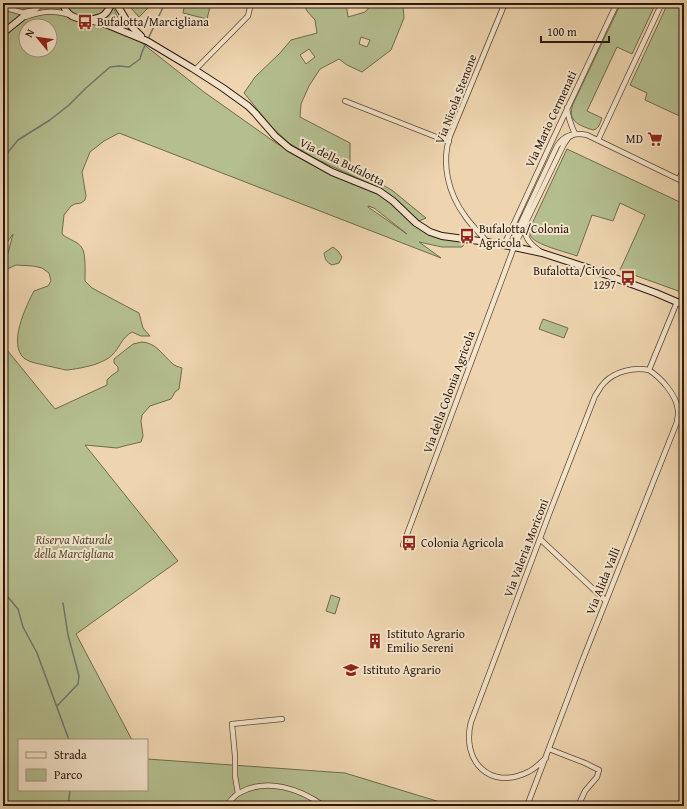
<svg xmlns="http://www.w3.org/2000/svg" width="687" height="809" viewBox="0 0 687 809" font-family="'Gentium Book Plus',serif">
<style>
.green{fill:#b4be8f;stroke:#6f6b4e;fill-rule:evenodd}
.lines{fill:none;stroke-linecap:round;stroke-linejoin:round}
.stream{stroke:#6e7772;stroke-width:1.5}
.street-casing{stroke:#5b4736;stroke-width:6}
.secondary-casing{stroke:#2a180e;stroke-width:8}
.street{stroke:#f4e4cb;stroke-width:4.5}
.secondary{stroke:#f4e4cb;stroke-width:6}
.labels{text-anchor:middle;stroke-width:4;stroke-linejoin:round;paint-order:stroke}
.poi-label{font-size:12px;fill:#2a180e;stroke:#f4e4cb;text-anchor:start}
.street-label{font-size:12px;fill:#2a180e;stroke:#f4e4cb}
.park-label{font-size:12px;font-style:italic;fill:#534a35;stroke:#f4e4cb}
</style>
<rect width="100%" height="100%" fill="#eed5af"/>
<filter id="stains"><feTurbulence type="fractalNoise" baseFrequency=".005" numOctaves="4"/><feColorMatrix values="0 0 0 0 .2 0 0 0 0 .09 0 0 0 0 .02 0 0 0 .5 -.17"/></filter>
<radialGradient id="worn" r=".72"><stop offset=".6" stop-color="#630" stop-opacity="0"/><stop offset="1" stop-color="#630" stop-opacity=".3"/></radialGradient>
<path class="green" d="M3,3H111L123,28L204,92L276,143L309,163L364,187L378,192L387,200L420,229L466,242L462,247H442L419,242L441,258L119,133L104,141L90,152L82,172L86,196L85,200L81,203L75,204L71,206L64,215L62,233L63,235C68,239 79,242 82,248C86,254 85,273 85,281L92,288L139,313L143,328L150,336H141L132,332C121,338 120,348 112,355C109,359 101,362 96,364C91,366 72,370 66,370C60,369 54,367 48,366C41,364 31,363 25,359C7,345 26,306 34,291L48,286L51,281L49,273L42,268L33,266L16,265L3,271V262L8,253L13,234L3,248ZM26,26H50V50H26ZM368,206L374,208L407,234L368,207Z
M134,3H153L139,17L130,7Z
M185,3H211L207,19L183,13Z
M303,3H346L348,17L365,12L373,3H399L403,5L404,18L391,50L362,72L347,65L339,59L320,69L309,86L301,104L300,117L350,143V165L393,191L426,218L419,221L387,195L370,184L316,159L289,143L272,127L244,93L255,77L280,53L291,40L317,33L315,20L307,11ZM361,37L370,40L367,47L359,44ZM309,49L315,57L306,64L300,55Z
M621,3H656L632,54L617,47L587,111L602,118C600,123 599,129 593,130C578,125 567,121 573,104Z
M668,3H684V118L645,100L647,93L630,85Z
M567,149L684,204V293L620,270L645,215L620,203L613,221L592,215L577,256C567,252 534,245 530,235C529,232 530,229 531,226Z
M333,247L338,251L342,257L339,263L332,265C326,262 325,259 324,253Z
M543,319L568,328L564,338L539,329Z
M142,342C157,343 162,355 173,364C175,366 179,367 182,368L179,389L175,392L171,399L150,406L142,415L141,421L143,436L141,442L124,446L117,448L85,445L178,561L76,634L132,740H19V790H147V759L345,773L453,806H3V345L55,409L107,385V380L111,376L118,371V367L114,363V359L133,344Z
M331,595L340,598L335,614L326,611Z"/>
<g class="lines">
<path class="stream" d="M148,39L165,3
M3,162L9,151L18,140L50,120L69,105L86,88L110,67L119,66L129,67L140,59L142,52L146,43
M3,588L7,596L18,609L23,627L37,653L69,740
M57,706L78,684L79,676L68,635L63,603
M3,782V784
M3,798L4,791
M68,806L70,790"/>
<g class="street-casing">
<path id="street" d="M3,7L24,13
M24,16L25,17C43,11 53,10 70,15
M24,16L23,14L25,12L35,10L44,3
M195,70L248,16L251,3
M345,101L449,142
M567,108C568,118 571,125 575,134
M598,140L662,3
M679,179L684,168
M524,227C525,239 531,245 541,252
M487,242C480,233 471,225 465,216C448,193 441,163 450,136L505,3
M504,245L552,141L617,3
M510,246L557,146C564,135 574,132 587,135L684,182
M540,539L606,601
M403,545L514,247L564,144L569,137L575,134
M549,749L585,763L599,770L597,777L585,791L578,806
M546,758C540,763 535,769 528,772C490,791 461,761 471,722L551,509L595,396C598,392 600,387 604,383C615,371 634,367 649,370L677,302
M238,793L235,776V756L232,724L282,719
M226,806C230,801 234,796 239,793C267,777 300,789 324,806
M527,806L581,664L677,422C677,418 679,414 678,410C676,394 661,378 649,370"/>
</g>
<g class="secondary-casing">
<path id="secondary" d="M63,3C64,8 67,13 72,16C80,20 98,21 105,14C108,11 110,7 111,3
M116,3L128,23L141,36
M86,19L108,25L147,41L192,68L223,88L248,106L255,113L275,136L289,148L332,172L379,191L393,201L416,223L430,232L442,236L487,242L514,247L542,253L585,267L656,293L684,305
M3,33L24,16"/>
</g>
<use href="#street" class="street"/>
<use href="#secondary" class="secondary"/>
</g>
<defs>
<g id="bus-bare" transform="scale(1.2)"><path d="M-5-6H5V4H4V6H2V4H-2V6H-4V4H-5ZM-3.5-4V0h7V-4ZM-3.5 1.2v1.5H-2V1.2ZM2 1.2v1.5H3.5V1.2Z" fill="#8f2418" stroke="#f4e4cb" stroke-width="2.5" paint-order="stroke"/></g>
<g id="supermarket-bare" transform="scale(1.2)"><path d="M-6-5.5h2.5l.6 2H6L4.5 2H-2.5L-4.4-4H-6ZM-1.5 3.2a1.3 1.3 0 1 0 .1 0ZM3 3.2a1.3 1.3 0 1 0 .1 0Z" fill="#8f2418" stroke="#f4e4cb" stroke-width="2.5" paint-order="stroke"/></g>
<g id="building-bare" transform="scale(1.2)"><path d="M-4-6H4V6H1V3H-1V6H-4ZM-2.5-4.3h1.7v1.8h-1.7ZM.8-4.3h1.7v1.8H.8ZM-2.5-1h1.7V.8h-1.7ZM.8-1h1.7V.8H.8Z" fill="#8f2418" stroke="#f4e4cb" stroke-width="2.5" paint-order="stroke"/></g>
<g id="school-bare" transform="scale(1.2)"><path d="M0-5L7-2L0 1L-7-2ZM-4 1L0 2.5L4 1V4Q0 6-4 4Z" fill="#8f2418" stroke="#f4e4cb" stroke-width="2.5" paint-order="stroke"/></g>
</defs>
<g fill-rule="evenodd">
<use href="#bus-bare" x="85" y="22"/>
<use href="#supermarket-bare" x="655" y="139"/>
<use href="#bus-bare" x="467" y="236"/>
<use href="#bus-bare" x="628" y="278"/>
<use href="#bus-bare" x="409" y="543"/>
<use href="#building-bare" x="375" y="641"/>
<use href="#school-bare" x="351" y="670"/>
</g>
<g class="labels">
<g class="poi-label">
<text x="97" y="26">Bufalotta/Marcigliana</text>
<text x="643" y="143" text-anchor="end">MD</text>
<text x="479" y="233">Bufalotta/Colonia<tspan x="479" dy="14">Agricola</tspan></text>
<text x="616" y="275" text-anchor="end">Bufalotta/Civico<tspan x="616" dy="14">1297</tspan></text>
<text x="421" y="547">Colonia Agricola</text>
<text x="387" y="638">Istituto Agrario<tspan x="387" dy="14">Emilio Sereni</tspan></text>
<text x="363" y="674">Istituto Agrario</text>
</g>
<g class="street-label">
<text transform="translate(456 99) rotate(-69)" y="4">Via Nicola Stenone</text>
<text transform="translate(551 119) rotate(-65)" y="4">Via Mario Cermenati</text>
<text transform="translate(342 162) rotate(26)" y="4">Via della Bufalotta</text>
<text transform="translate(449 392) rotate(-70)" y="4">Via della Colonia Agricola</text>
<text transform="translate(526 548) rotate(-69)" y="4">Via Valeria Moriconi</text>
<text transform="translate(603 581) rotate(-68)" y="4">Via Alida Valli</text>
</g>
<g class="park-label">
<text x="74" y="544">Riserva Naturale<tspan x="74" dy="14">della Marcigliana</tspan></text>
</g>
</g>
<rect width="687" height="809" fill="none" stroke="#eed5af" stroke-width="16"/>
<rect x="4" y="4" width="679" height="801" fill="none" stroke="#2a180e" stroke-width="2"/>
<rect x="8" y="8" width="671" height="793" fill="none" stroke="#2a180e"/>
<rect x="18" y="739" width="130" height="52" fill="#f4e4cb" stroke="#a3927f"/>
<rect x="26" y="752" width="20" height="6" fill="#f4e4cb" stroke="#a3927f"/>
<text x="54" y="759" font-size="12" fill="#2a180e">Strada</text>
<rect x="26" y="769" width="20" height="12" fill="#b4be8f" stroke="#a3927f"/>
<text x="54" y="779" font-size="12" fill="#2a180e">Parco</text>
<g transform="translate(38 38) rotate(299)"><circle r="19" fill="#f4e4cb" stroke="#a3927f"/>
<path d="M0-3L7 15L0 10L-7 15Z" fill="#8f2418"/>
<text y="-6" font-size="11" font-weight="bold" text-anchor="middle" fill="#2a180e">N</text>
</g>
<path d="M541 36v6h68v-6" fill="none" stroke="#2a180e" stroke-width="2"/>
<text x="547" y="36" font-size="12" fill="#2a180e" stroke="#f4e4cb" stroke-width="3" paint-order="stroke">100 m</text>
<rect width="100%" height="100%" filter="url(#stains)"/>
<rect width="100%" height="100%" fill="url(#worn)"/>
</svg>
